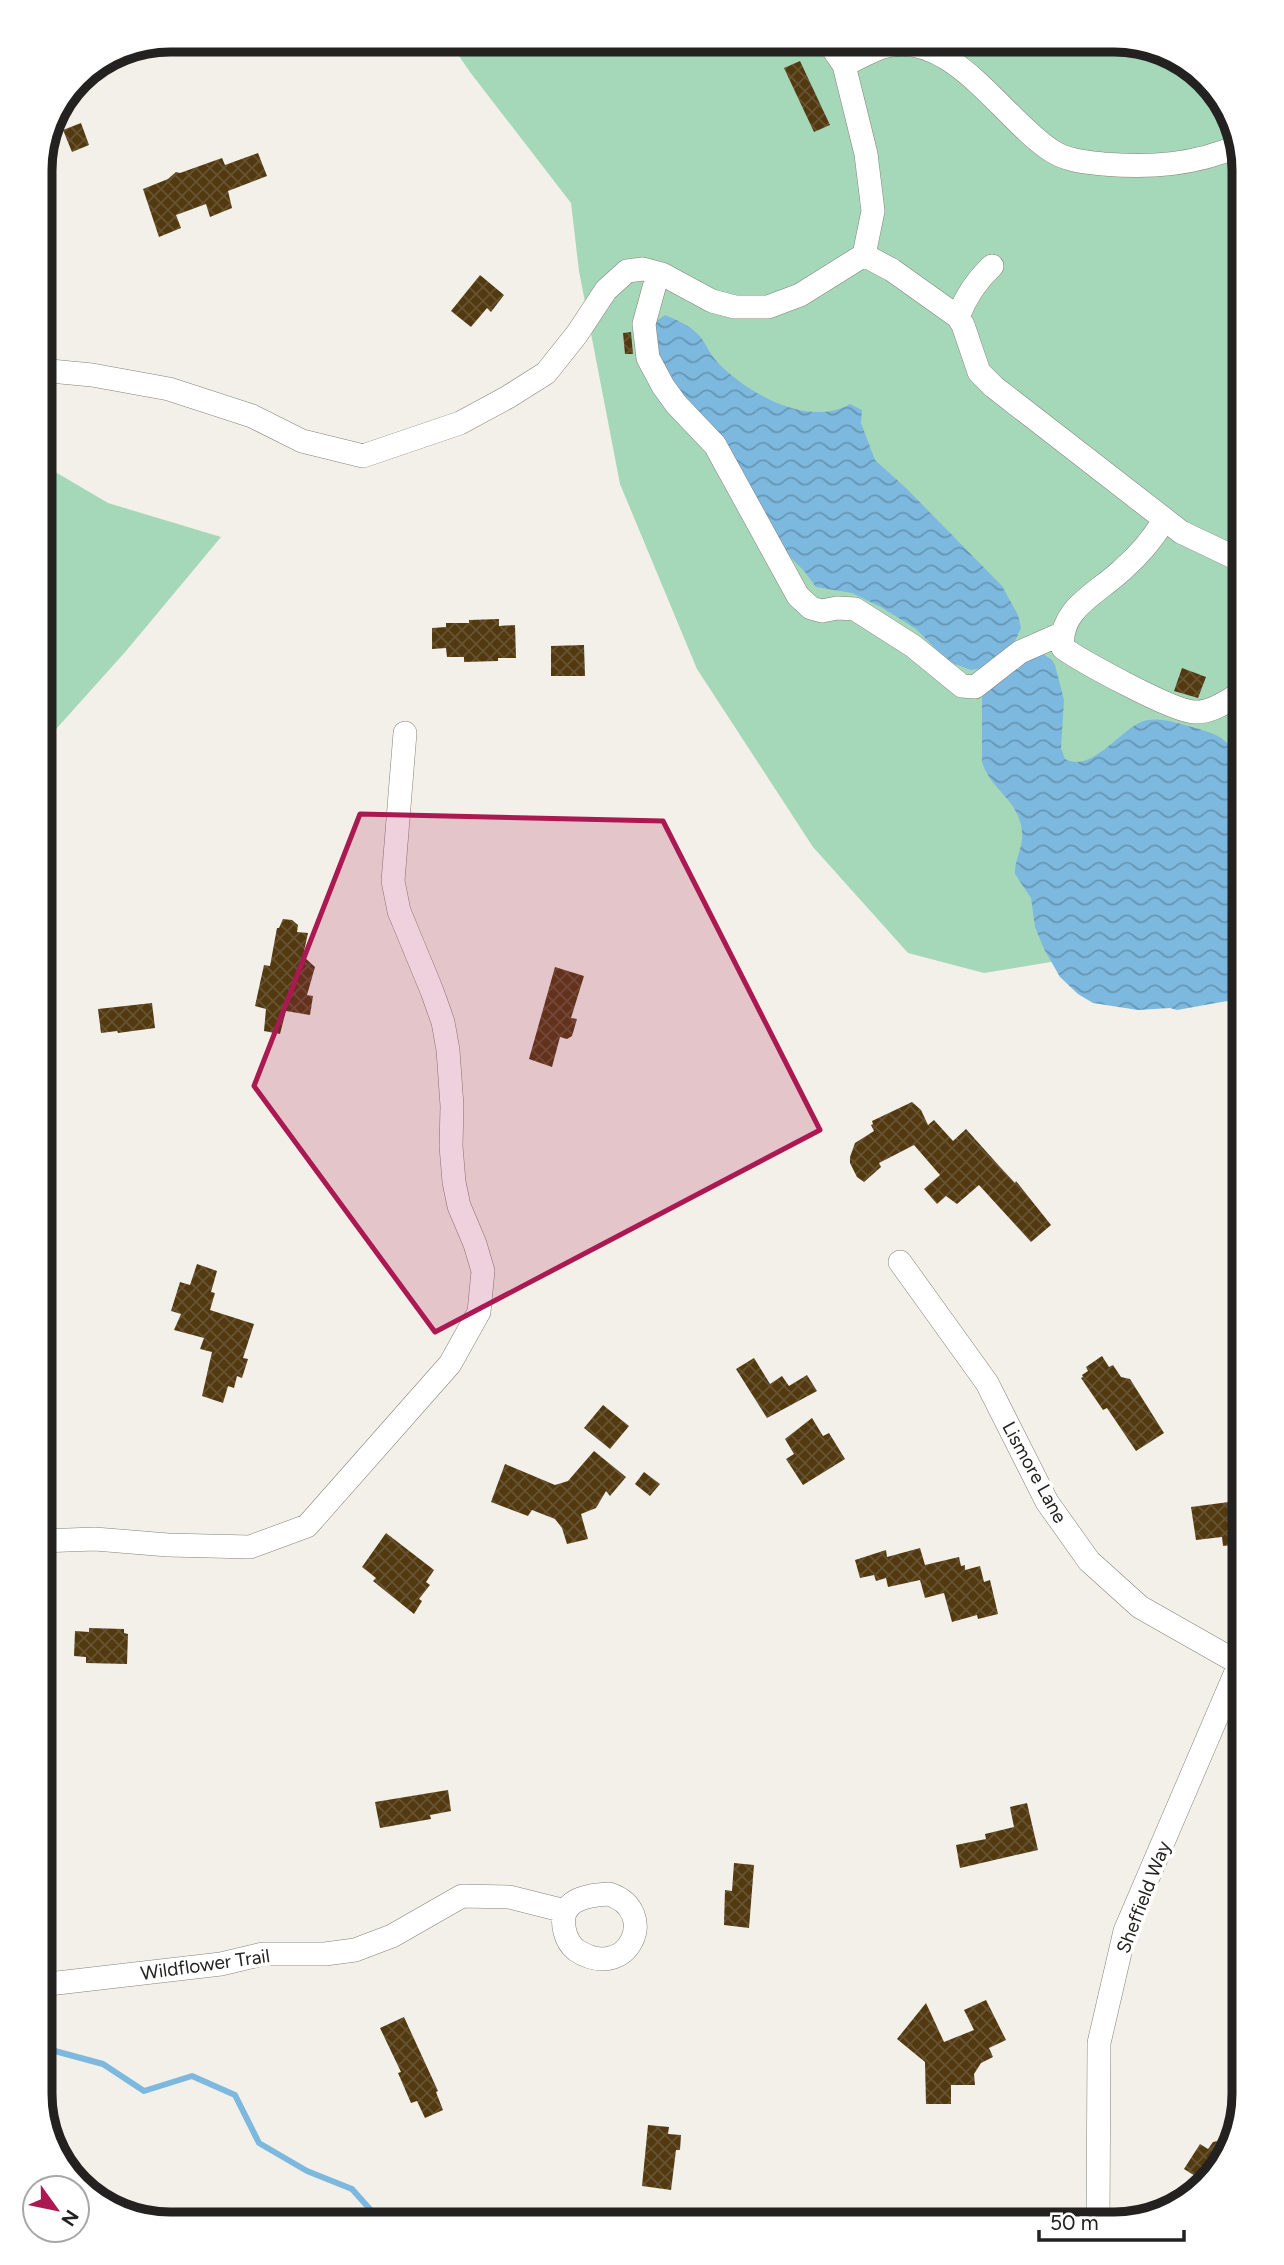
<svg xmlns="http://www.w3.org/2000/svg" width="1284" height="2265" viewBox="0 0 1284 2265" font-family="Figtree,sans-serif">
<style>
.green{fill:#a5d7b9}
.water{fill:url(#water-waves)}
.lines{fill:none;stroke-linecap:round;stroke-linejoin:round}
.stream{stroke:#7db9df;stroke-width:6}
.building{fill:url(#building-cross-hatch)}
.minor-casing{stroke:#85827b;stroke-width:24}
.minor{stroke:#fff;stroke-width:23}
.marked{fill:#aa1951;fill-opacity:0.2;stroke:#aa1951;stroke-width:5;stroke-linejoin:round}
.labels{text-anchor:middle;stroke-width:7;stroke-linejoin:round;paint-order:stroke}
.street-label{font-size:19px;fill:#232220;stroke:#fff}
.rim{fill:none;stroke:#232220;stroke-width:9}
</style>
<defs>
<pattern id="water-waves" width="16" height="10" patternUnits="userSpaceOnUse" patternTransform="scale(1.75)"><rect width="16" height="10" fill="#7db9df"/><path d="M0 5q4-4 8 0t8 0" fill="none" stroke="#6696b4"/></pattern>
<pattern id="building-cross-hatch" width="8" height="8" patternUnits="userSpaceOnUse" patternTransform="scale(1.75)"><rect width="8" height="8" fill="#523910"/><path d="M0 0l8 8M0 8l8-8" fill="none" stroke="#675332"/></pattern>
</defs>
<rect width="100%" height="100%" fill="#f3f0e9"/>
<path class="green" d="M448,40L1123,41L1186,62L1230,113L1244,170V995L1057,961L984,973L908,953L813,847L697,669L620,484L579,271L571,203L470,72Z
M40,463L108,503L221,537L126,651L40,747Z"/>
<path class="water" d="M665,315C679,321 696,328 704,342C709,350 712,357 719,364C749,394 809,428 850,404L862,410L861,423L875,460L906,488L1002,586L1018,615L1021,628L1015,641L985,668L971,670L949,662L916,629L881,607L852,593L816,587L804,571L784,551L664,379L652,335L655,322Z
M1043,654L1052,660L1055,665L1064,700L1061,748L1065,759C1090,773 1117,734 1139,723C1156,715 1175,723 1192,727C1224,736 1228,739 1244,769V998L1177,1010L1170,1008L1138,1010L1093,1003L1078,994L1060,977L1044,949L1035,927L1031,898L1015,874C1014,860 1024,847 1022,831C1018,798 991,791 982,762V698C992,671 1018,664 1043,654Z"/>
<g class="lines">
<path class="stream" d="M40,2047L103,2064L144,2091L192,2076L235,2095L259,2143L307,2171L352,2189L376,2216L389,2225"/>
</g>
<path class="building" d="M800,61L830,125L814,132L784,68Z
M81,123L89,145L72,152L63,130Z
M258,153L267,176L228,191L232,208L210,217L206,204L176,215L181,228L159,237L143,189L168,179L176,172L180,173L222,158L225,165Z
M480,275L504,295L491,312L487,308L471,327L451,311Z
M631,332L633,354H625L623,333Z
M499,619V626L515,625L516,658H498V661L464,662V657H447L446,648L432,649V628L446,627V623H469V620Z
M584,645L585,676H551V646Z
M1182,668L1206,677L1198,698L1174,691Z
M283,919L292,920L298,925L297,932L308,933L303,956L315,967L307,995L313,996L310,1015L286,1011L280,1034L264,1031L266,1009L255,1006L264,965L270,966L277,928H279Z
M555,967L584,976L571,1018L577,1019L572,1036L567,1039L560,1037L552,1067L529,1059Z
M152,1003L155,1028L118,1033L117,1031L101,1033L98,1009Z
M912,1102L921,1110L928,1125L934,1120L953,1141L966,1129L1001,1168L1015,1183L1016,1181L1051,1225L1031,1242L979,1185L957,1204L946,1196L937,1204L924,1189L940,1175L914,1145L879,1163L881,1167L864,1182L857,1177L850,1163V1157L855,1143L874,1131L871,1125L873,1124L872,1121Z
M197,1264L217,1271L211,1292L215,1293L210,1310L254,1324L243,1358L248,1359L242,1378L237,1376L234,1388L228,1386L223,1403L202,1396L212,1352L200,1349L204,1338L174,1330L181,1314L171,1311L180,1282L190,1285Z
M1102,1356L1109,1367L1113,1365L1121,1377L1130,1379L1164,1433L1136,1451L1107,1408L1103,1410L1081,1378L1083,1377L1082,1375L1088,1371L1086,1367Z
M754,1358L770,1384L782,1376L789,1386L807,1375L817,1391L767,1418L736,1369Z
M603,1405L629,1426L610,1449L584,1428Z
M812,1418L823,1436L829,1433L845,1459L803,1485L786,1459L794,1454L785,1439Z
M594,1451L626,1477L610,1496L606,1491L596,1508L581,1514L588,1539L567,1544L562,1528L555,1519L532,1510L528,1516L491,1502L505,1464L555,1485L568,1481Z
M644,1472L660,1484L650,1496L635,1484Z
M1244,1500V1544L1223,1546L1222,1537L1196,1540L1191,1507Z
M386,1533L434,1570L426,1582L430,1585L419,1599L422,1601L414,1614L373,1581L376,1578L362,1567Z
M920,1548L925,1565L959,1557L961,1566L965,1565V1570L980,1566L984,1582L990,1580L998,1614L978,1619L977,1615L952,1622L944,1593L925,1598L920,1580L888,1587L886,1578L876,1581L874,1575L860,1578L855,1560L886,1550L887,1557Z
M89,1628L124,1629V1633L128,1634L127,1664L86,1663V1657L74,1656L75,1631L89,1632Z
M448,1790L451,1811L430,1815L431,1819L380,1828L375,1802Z
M1027,1803L1038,1850L960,1868L956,1845L986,1839L985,1834L1014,1827L1010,1807Z
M734,1863L754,1865L749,1928L724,1925L725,1890L732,1891Z
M986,2000L1006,2040L989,2048L993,2057L981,2063L974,2074L975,2085H951V2104H926L925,2062L897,2039L926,2003L944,2042L974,2030L964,2010Z
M404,2017L438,2091L436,2092L443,2110L425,2118L417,2101L411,2103L398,2073L401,2072L380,2028Z
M648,2125L669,2127L668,2134L681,2135L680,2150H676L671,2190L642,2186Z
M1231,2138L1222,2167L1205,2182L1184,2169L1200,2144L1208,2149L1213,2142Z"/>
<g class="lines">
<g class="minor-casing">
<path id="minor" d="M827,40L844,65L866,154L873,211L864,255L892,270L958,317
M844,65C857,59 870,51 883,47C951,27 1002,119 1052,151C1068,161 1085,162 1103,164C1150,168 1194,165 1238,146
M992,266C976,281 966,296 958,317L963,325L979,372L994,387L1181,532L1244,562
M658,273L644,324L648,358L663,386L676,404L715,445L798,596L811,608L822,611L837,608L855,609L913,646L962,686L975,687L1020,652L1061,634
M40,370L92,375L169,389L252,416L302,441L363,456L460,423L508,397L546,373L577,334L606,290L627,271L643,269L662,274L712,301L735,307H768L800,295L864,255
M1164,520C1153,539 1138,556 1122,570C1098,593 1058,609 1063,648C1083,662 1172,711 1194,712C1212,713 1229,700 1244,691
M900,1262L987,1383L1047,1502L1089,1561L1140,1607L1244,1666
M40,1541L95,1539L168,1545L250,1547L307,1526L450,1364L479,1312L483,1271L475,1244L459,1206L454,1182L451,1146L452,1106L448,1050L443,1022L432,991L399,911L393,881L405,733
M609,1894C661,1911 628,1984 576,1950C570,1945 567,1940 565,1932C557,1901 584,1895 609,1894Z
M40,1985L221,1964L263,1954H325L355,1950L392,1936L462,1896L509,1897L565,1911
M1098,2225L1099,2043L1125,1931L1239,1665"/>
</g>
<use href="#minor" class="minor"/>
</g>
<path class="marked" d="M360,814L663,821L820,1130L435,1332L254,1086Z"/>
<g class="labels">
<g class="street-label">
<text transform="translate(1035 1472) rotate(61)" y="7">Lismore Lane</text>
<text transform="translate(1143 1897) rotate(-69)" y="7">Sheffield Way</text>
<text transform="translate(205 1964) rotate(-8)" y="7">Wildflower Trail</text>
</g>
</g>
<path d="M0 0H1284V2265H0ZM170 52H1114A118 118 0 0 1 1232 170V2094A118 118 0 0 1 1114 2212H170A118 118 0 0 1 52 2094V170A118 118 0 0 1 170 52Z" fill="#fff" fill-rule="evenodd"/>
<path class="rim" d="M170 52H1114A118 118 0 0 1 1232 170V2094A118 118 0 0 1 1114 2212H170A118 118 0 0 1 52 2094V170A118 118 0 0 1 170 52Z"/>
<g transform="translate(56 2209) rotate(123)"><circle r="33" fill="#ffffff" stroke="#a7a7a6" stroke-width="2"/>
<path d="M0-5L12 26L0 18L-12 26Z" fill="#aa1951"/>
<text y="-10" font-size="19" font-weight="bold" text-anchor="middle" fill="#232220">N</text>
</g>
<path d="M1039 2230v10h145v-10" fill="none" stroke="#232220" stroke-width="3.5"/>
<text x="1050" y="2230" font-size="21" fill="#232220" stroke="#ffffff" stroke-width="5" paint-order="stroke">50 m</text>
</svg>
